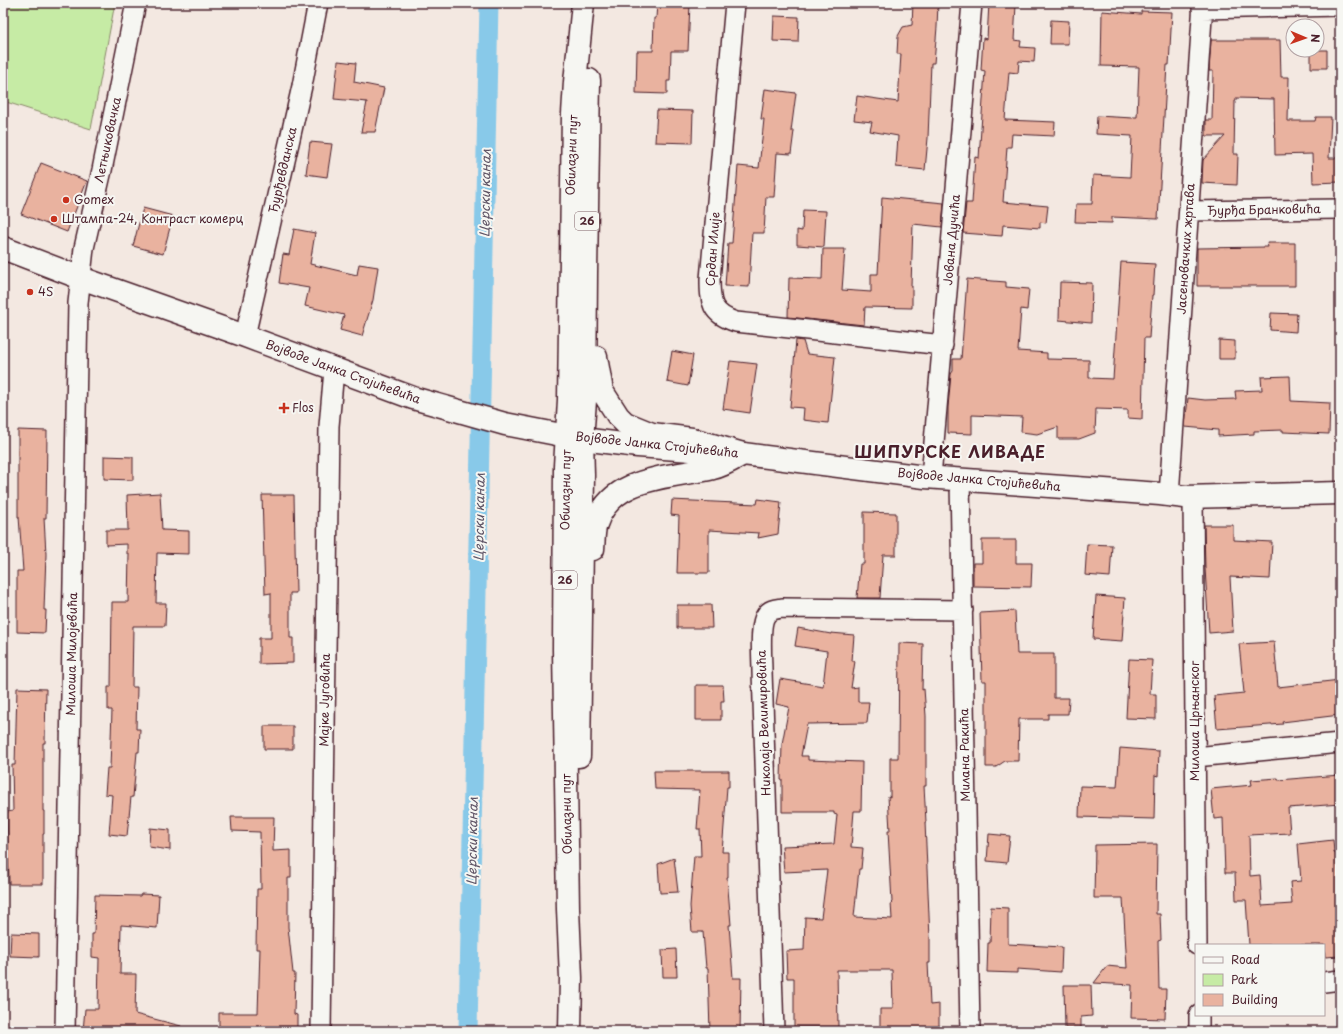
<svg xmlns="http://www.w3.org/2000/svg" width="1343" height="1034" viewBox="0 0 1343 1034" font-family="'Playpen Sans',sans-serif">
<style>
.green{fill:#c6eba5;stroke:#888568}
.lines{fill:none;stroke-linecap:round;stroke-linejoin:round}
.canal{stroke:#88c9e9;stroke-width:19}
.building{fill:#e9b29f;stroke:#4a1f2b}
.street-casing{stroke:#4a1f2b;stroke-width:22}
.secondary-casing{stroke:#4a1f2b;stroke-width:25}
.primary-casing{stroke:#4a1f2b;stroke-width:25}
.street{stroke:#f6f6f2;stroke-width:19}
.secondary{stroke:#f6f6f2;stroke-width:22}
.primary{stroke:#f6f6f2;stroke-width:22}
.poi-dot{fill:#c8321e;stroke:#f6f6f2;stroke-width:1.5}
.labels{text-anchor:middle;stroke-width:4;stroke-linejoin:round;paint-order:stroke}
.shield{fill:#f6f6f2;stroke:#7e6067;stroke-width:1}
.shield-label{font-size:11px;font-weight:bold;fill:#4a1f2b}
.street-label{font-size:12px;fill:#4a1f2b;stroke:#f6f6f2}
.poi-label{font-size:12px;fill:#4a1f2b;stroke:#f6f6f2;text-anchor:start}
.water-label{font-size:13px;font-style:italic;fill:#5d5264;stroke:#f6f6f2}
.district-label{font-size:16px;font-weight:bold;letter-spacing:1px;fill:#4a1f2b;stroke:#f6f6f2}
</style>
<rect width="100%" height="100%" fill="#f3e8e1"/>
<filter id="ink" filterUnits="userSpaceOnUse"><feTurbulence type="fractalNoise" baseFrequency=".025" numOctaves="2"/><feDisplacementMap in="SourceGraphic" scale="8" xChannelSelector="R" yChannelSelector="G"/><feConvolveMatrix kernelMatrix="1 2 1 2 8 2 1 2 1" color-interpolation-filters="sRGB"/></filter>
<g filter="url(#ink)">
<path class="green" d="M3,3H115L91,129L3,101Z"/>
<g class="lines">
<path class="canal" d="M468,1031L489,3"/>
</g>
<path class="building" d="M657,3H690L688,51H671L670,81H667V94L636,93L637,51H653L654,18H656Z
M913,3H938L937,27L934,63H931L928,138L925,170L896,167L898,136L870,131L872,122L854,120L857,96L898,102L901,54H897L898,36L903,27L912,25Z
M989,3L1016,5L1014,40L1021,41L1020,47L1035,48L1034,62L1019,61L1018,73L1009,72L1005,120L1055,122L1054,136L1012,134L1011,147H1007L1003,202L1048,206L1046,223L1040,222V228L1003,225L1002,236L963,233L966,203H972L975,157L979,158L985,71L981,70L983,38L987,39Z
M1102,11L1141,14V11L1172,12L1169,65H1167L1158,219L1112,217V223L1075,222L1076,204H1092L1093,175L1130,177L1132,136L1096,134L1097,116L1133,118V117H1137L1139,67L1101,66Z
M774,16L799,17L798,42L773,41Z
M1051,20L1069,21L1068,44H1050Z
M1211,40H1280L1281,77H1289L1288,121H1315L1316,117H1331L1329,158H1340V182L1313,183L1312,154L1275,155L1274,99L1236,98V101H1235L1234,154H1238L1237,185L1202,183L1203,160L1225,136H1206V120H1212L1213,71H1209Z
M1311,50H1327V68H1311Z
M338,61L356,63L354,82L384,88L375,132H361L367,102L334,99Z
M765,89L796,93L791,131H794L791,154L777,153L774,197H766L764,233H752L749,287L725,286L728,243H732L738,166L759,168L764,119H761Z
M657,110L693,111L692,143L655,142Z
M310,142L332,144L327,177L306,174Z
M41,163L87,181L67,232L21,214Z
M882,197L944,203L942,227L913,224L911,286H912V308L865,307L864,325L788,317L789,278L822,279L823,249H845L842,290L871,292V274H878Z
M143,208L173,216L163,254L133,246Z
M803,210L826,211L824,247L797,245V230L802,231Z
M294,229L315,233L310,264L357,275L359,264L378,267L373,300L362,336L340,330L344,315L305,306L309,288L279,283L283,254L289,255Z
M1267,243H1295V286H1197V248L1268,247Z
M1121,262L1155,264L1153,295H1152L1149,338H1144L1142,419L1128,418V410L1096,409L1095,433L1079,439H1058V427L1037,434L1021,432L1022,417L972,415V434L948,433V407L951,374L953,371V359H961L967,279L1006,282V287L1029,289L1027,310L1021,309L1018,351L1047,353V359L1089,360V378L1113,379Z
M1060,282L1092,283L1091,323L1059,320Z
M1271,313L1297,314L1296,332L1270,330Z
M796,340L803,341L807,354L835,357L828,423L803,420L804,408L790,407Z
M1219,340L1235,341V359H1219Z
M672,351L693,355L688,386L667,382Z
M730,361L757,364L750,413L723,409Z
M1290,376L1291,401L1330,403L1329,434L1283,432V430L1254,431V434L1218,436V430L1185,427L1188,398L1205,400L1236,399L1235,391L1262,390L1261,377Z
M18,430L47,431L46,518H44L46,554L44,610H46L45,633L17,632V571H23L19,517H18Z
M104,456L133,457V480L104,479Z
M160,493L162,530L189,531V554L157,553L156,603H166L165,626H133L132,687H137L136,729H140L139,752H137L133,797H131L127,836L109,834L112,795L105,794L107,768H110L112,710H108V687H111L112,602H128L129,554H127V544L106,545V530H128L127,495Z
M262,495H294L296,593H290V638H293V663L259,664V638H271V593L265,594Z
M758,499L781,502L778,534L758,538L759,533L709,530V573H677L679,516L671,515L672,500L757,504Z
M864,512L896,513V555H883L880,598H857L860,564H864Z
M1204,525H1233V540L1272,542L1270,579L1230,577L1233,631L1209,633L1205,568Z
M982,540H1016V563H1032L1031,587L973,586V563H982Z
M1087,544L1112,545L1110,577L1085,575Z
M1096,596L1125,598L1122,641L1093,639Z
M677,605H711L712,628H677Z
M1015,611L1017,654H1054V698H1069L1068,714H1048V719H1019L1018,761H1005L996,767H986V681H982L980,613Z
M798,628L831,634V633L854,635L852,661H855L851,688L858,687V702H869L867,723L807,724L801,756H808V760L862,762L861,811H854L851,847L863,848L861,869H859L854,917L892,919L891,903L892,902L888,831H890L888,796L890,797V758H898L899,643L923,644L922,690L924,689L926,716V786H924L926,822H925L930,939V963H928L930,1005L939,1004V1031H880V1009H893L892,970H837L838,1027H794V978H787L786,951L804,950L805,917L821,918L827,870L784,872L782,846L834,844L837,815L834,814V812H782V780H781L782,744L789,707L776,704L780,679L823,686L827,651L795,646Z
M1274,642L1278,687L1340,680V715L1282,722L1283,724L1217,729L1214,696L1244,693L1239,644Z
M1129,659L1152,660L1150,694H1156V719L1126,718Z
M696,685H723L724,701H721V720H696Z
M17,688L46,689L45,743H43V811H44V834H43V884H9L7,812L13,811L12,765H15Z
M264,726H293V749H264Z
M1120,748L1159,751L1158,776L1155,775L1154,819L1079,817L1080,786L1117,787Z
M654,771H729V787H727L722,852H728V877H727L731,925H729L733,978H741L740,1031H710L708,968H706L703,932H692L690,906L694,856H701L700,829H697L700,790L655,789Z
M1340,775V804L1288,808L1290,833L1249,835L1250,876L1260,875L1262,906L1292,904L1290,882L1301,881L1298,844L1333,840L1334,853H1336L1340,893V956L1325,957L1324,945H1249L1246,900H1236L1235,873H1225L1223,818L1214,819L1211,789L1252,785L1251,780L1278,778V780Z
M231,817H274L273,851L291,850V878H288V927L293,973H295L294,1014L297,1015V1031H219V1013H258L260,949H256L257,889H261L260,832L232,831Z
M150,828L170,830V850L149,847Z
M989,834L1010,836L1007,863L987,861Z
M1157,844L1156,914H1160L1161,940L1158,941L1159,989H1166L1165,1019L1131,1018L1132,985L1094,983L1107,966L1127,968L1123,898H1094L1095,845Z
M674,858L678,892L660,893L658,864Z
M141,894L159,895L157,928L121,925L120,974H136L135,1014L181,1026L180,1031H83L85,1009H98L99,958L92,957V934H94L95,895L140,896Z
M991,907L1008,908V944L1062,947L1061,972L1017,969V973L987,972L988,943H990Z
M11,933L39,934V957L10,956Z
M676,949L677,977H663L662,950Z
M1064,985H1091L1092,1016L1081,1017V1028H1065Z"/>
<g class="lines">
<g class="street-casing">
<path id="street" d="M735,3L710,279C710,302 711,314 736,322L943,345
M1202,9L1340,6
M1189,211L1340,209
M245,336L302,86L318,3
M931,477L972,3
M960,480L970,1031
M1169,495L1203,3
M1193,497L1197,945
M1195,757L1340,743
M1324,982L1340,980
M1199,1015V1031
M65,1031L78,303L84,248L102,170L136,3
M321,1031L329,426L334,370
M774,1031L762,671C762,659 759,624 766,615C770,609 776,609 782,608L963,610"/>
</g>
<g class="secondary-casing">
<path id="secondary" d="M3,248L81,278L245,336L413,398L505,424L582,439L638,446L743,454L925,477L1160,494L1185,497L1340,493"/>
</g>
<g class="primary-casing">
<path id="primary" d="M596,357L602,391L618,416L625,423L652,434L692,439L743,454
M593,549C594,541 593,532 596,524C612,475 671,478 713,468C723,466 734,459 743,454
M579,756L583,475L582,439L585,401L586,273L589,80
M570,1031L571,978L568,909L564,649L565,466L569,400L573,114L575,82L583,3"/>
</g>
<use href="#street" class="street"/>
<use href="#secondary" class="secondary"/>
<use href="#primary" class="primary"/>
</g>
</g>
<g class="poi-dot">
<circle cx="66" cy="200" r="4"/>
<circle cx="54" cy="219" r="4"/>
<circle cx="30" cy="292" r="4"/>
<path d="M282 402h4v4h4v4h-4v4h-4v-4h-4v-4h4z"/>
</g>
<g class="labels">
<g class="shield">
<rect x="575" y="212" width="24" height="18" rx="3"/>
<rect x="553" y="571" width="24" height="18" rx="3"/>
</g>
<g class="shield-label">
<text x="587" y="225">26</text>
<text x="565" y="584">26</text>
</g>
<g class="street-label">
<text transform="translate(108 140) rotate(-78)" y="4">Летњиковачка</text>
<text transform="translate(572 155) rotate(-88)" y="4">Обилазни пут</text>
<text transform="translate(283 170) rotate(-77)" y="4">Ђурђевданска</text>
<text transform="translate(1264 210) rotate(-1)" y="4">Ђурђа Бранковића</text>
<text transform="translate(952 240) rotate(-85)" y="4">Јована Дучића</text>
<text transform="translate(713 249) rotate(-86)" y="4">Срдан Илије</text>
<text transform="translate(1186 249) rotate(-86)" y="4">Јасеновачких жртава</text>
<text transform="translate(343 372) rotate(20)" y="4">Војводе Јанка Стојићевића</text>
<text transform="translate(657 445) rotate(6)" y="4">Војводе Јанка Стојићевића</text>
<text transform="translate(979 480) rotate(5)" y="4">Војводе Јанка Стојићевића</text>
<text transform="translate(566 490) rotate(-89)" y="4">Обилазни пут</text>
<text transform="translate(72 654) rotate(-89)" y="4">Милоша Милојевића</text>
<text transform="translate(325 700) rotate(-89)" y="4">Мајке Југовића</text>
<text transform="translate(1195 721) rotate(-90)" y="4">Милоша Црњанског</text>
<text transform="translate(764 723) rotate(-92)" y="4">Николаја Велимировића</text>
<text transform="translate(965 755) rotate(-91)" y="4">Милана Ракића</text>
<text transform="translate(567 814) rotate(-91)" y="4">Обилазни пут</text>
</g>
<g class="poi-label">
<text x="74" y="204">Gomex</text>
<text x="62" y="223">Штампа-24, Контраст комерц</text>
<text x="38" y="296">4S</text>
<text x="292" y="412">Flos</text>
</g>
<g class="water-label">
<text transform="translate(485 193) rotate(-89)" y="5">Церски канал</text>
<text transform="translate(479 517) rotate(-89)" y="5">Церски канал</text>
<text transform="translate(472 841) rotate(-89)" y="5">Церски канал</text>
</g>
<g class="district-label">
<text x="950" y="458">ШИПУРСКЕ ЛИВАДЕ</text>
</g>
</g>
<rect width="1343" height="1034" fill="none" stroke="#f6f6f2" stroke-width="16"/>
<rect x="8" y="8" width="1327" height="1018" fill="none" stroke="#4a1f2b" stroke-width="1.5" filter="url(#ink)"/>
<rect x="1195" y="944" width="130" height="72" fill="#f6f6f2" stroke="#b1a0a2"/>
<rect x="1203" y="957" width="20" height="6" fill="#f6f6f2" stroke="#b1a0a2"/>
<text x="1231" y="964" font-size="12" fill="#4a1f2b">Road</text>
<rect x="1203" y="974" width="20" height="12" fill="#c6eba5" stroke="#b1a0a2"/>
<text x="1231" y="984" font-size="12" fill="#4a1f2b">Park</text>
<rect x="1203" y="994" width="20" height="12" fill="#e9b29f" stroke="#b1a0a2"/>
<text x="1231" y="1004" font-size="12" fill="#4a1f2b">Building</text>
<g transform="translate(1305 38) rotate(92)"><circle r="19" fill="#f6f6f2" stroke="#b1a0a2"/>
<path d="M0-3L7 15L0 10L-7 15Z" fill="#c8321e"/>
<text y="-6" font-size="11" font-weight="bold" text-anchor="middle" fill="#4a1f2b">N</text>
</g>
</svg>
